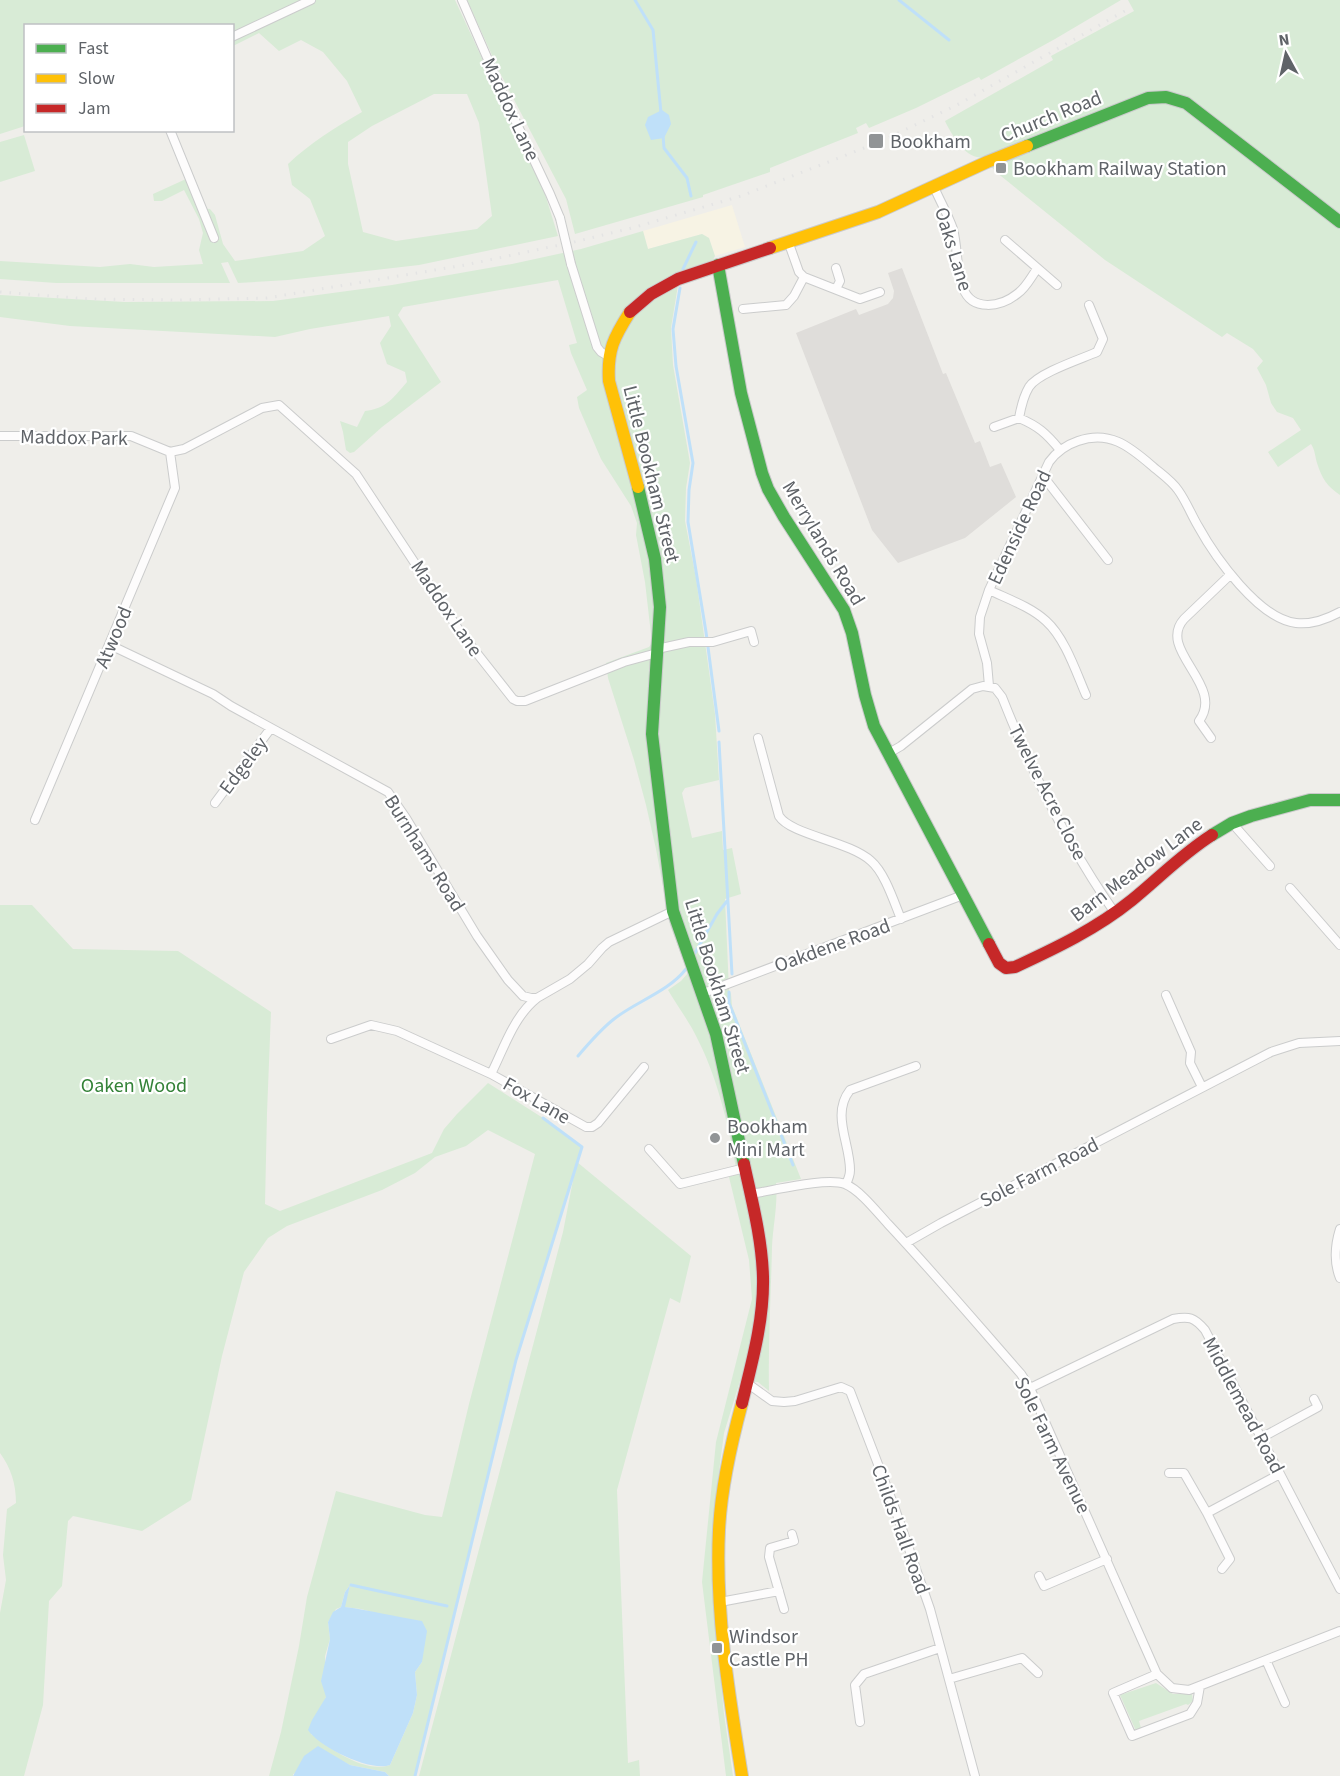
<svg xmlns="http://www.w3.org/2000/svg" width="1340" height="1776" viewBox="0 0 1340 1776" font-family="'Source Sans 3',sans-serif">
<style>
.commercial{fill:#f7f3e4}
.industrial{fill:#dfddda}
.green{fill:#d8ebd6;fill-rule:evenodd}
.water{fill:#bfe0f9}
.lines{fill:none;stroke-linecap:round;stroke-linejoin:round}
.stream{stroke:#bfe0f9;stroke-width:3}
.street-casing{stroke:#cbcccc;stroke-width:10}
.fast-casing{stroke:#cacacb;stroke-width:14}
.slow-casing{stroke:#cacacb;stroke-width:14}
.jam-casing{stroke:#cacacb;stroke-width:14}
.street{stroke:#fdfcfc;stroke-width:8}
.fast{stroke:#4caf50;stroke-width:12}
.slow{stroke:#ffc107;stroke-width:12}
.jam{stroke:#c62828;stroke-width:12}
.rail{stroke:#e4e4e4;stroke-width:3;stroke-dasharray:1.5 8;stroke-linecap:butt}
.street-bridge-casing{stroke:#cbcccc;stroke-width:10;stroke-linecap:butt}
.street-bridge{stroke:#fdfcfc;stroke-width:8}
.poi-dot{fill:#919496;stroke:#fff;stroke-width:2}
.labels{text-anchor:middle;stroke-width:4.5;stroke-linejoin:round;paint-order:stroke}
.street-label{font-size:20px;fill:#5f6368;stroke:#fff}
.poi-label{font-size:20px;fill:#5f6368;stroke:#fff;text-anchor:start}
.park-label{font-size:20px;fill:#348238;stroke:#fff}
</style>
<rect width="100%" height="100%" fill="#efeeea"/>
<path class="commercial" d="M732,205L745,247L715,256L709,238L702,234L648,249L643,231Z"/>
<path class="industrial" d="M902,268L943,374L946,373L975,443L980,441L990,467L1001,463L1016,497L965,538L898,563L872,530L796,333L856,309L859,315L888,304L893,298L894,291L888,273Z"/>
<path class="green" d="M0,0H455L545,194L558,236L419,265L288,280L238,283L228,262L221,263L230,283H56L0,279V261L100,267L130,264L154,267L203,264L199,250L203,233L199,219L184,190L162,201H154L153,194L186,179L199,208L210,209L215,215L223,244L235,261L303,251L325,236L310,199L292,185L288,164C310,143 336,127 362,112L347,81L323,52L301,40L279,51L259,33L233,46L232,26H26L25,126L0,134ZM434,94H467L479,123L492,216L477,229L396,241L363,232L348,164V142L372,126Z
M467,0H1121L1055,39L981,80L979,77L916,108L869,128L866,123L856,128L858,133L770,168V172L703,195V197L575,234L566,199L500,73Z
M1128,0H1340V495C1327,486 1322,479 1317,463C1315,456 1315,450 1311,444L1278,467L1268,452L1301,430L1293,418L1277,412L1271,403L1266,385L1257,368L1263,361L1253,349L1227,333L1222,337L1105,260L996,172L983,157C967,161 951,134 945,121L1053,60L1051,56L1134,11Z
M24,135L35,171L0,182V142Z
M643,231L648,249L702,234L709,238L715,256L713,260L677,272L678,285L671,328L673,365L690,463L686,488L685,521L696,578L715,714L719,780L685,788L682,793L692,838L722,831L723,850L732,848L741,894L725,899L729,990L731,994L732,1006L801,1179L776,1183C778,1204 773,1226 772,1247C771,1295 768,1343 769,1391L758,1382L740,1381L724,1433L716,1495L711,1559L714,1610L724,1714L733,1776H726L702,1582L716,1442L752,1299L749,1260L729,1177L737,1173C729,1129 719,1082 699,1042C691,1024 678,1007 668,990L681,981L688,973L670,925L656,849L646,805L634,760L608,678L606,663L649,647L652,643L645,582L636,535L637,523L631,506L601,459L579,408L577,397L587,390L571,353L569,345L577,343L558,280L403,307L398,315L441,382L382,427L354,452L350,453L346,450L343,432L340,421L357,427L365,411C386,409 394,397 407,382L405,372L387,364L380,343L391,326L389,316L310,329L275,337L70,326L0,317V295L125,302L273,301L392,285L512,264L581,249Z
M0,905H32L73,949L178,951L271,1012L267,1113L265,1204L280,1211L432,1153L444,1129L457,1114L488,1083L543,1118L582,1147L577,1162L691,1256L680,1303L670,1298L617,1490L628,1763L639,1760L640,1776H419L563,1232L575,1170L516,1360L415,1776H389L385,1772L350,1765L344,1762L293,1774V1776H269L281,1732L299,1646L307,1597L336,1491L425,1515L442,1517L469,1404L535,1154L488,1130L466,1146L435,1157L415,1173L382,1190L287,1226L268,1238L244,1272L222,1356L191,1500L142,1531L73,1516L68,1521L62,1586L49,1601L43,1705L24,1776H0V1613L6,1580L3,1555L7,1509L16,1503C16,1484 11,1468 0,1453ZM350,1585L344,1607L361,1609L379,1614L422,1662L415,1672L417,1695L413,1713L390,1765C365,1774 329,1748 311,1734L326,1697L325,1656L330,1639L328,1622L336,1609L341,1607L345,1592Z
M1156,1683L1173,1694H1192L1193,1701L1188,1705L1186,1704L1139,1721L1141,1728L1136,1731L1120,1695Z"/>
<path class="water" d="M662,110L669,115L671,124L664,138L651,140L645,125L648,117Z
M350,1585L345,1607C370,1610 396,1617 422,1621L427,1631L422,1662L415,1672L417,1695L413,1713L390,1765C370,1772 319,1747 308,1730L312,1720L326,1697L321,1681L330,1639L328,1622L333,1612L341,1607L345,1592Z
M318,1746L350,1765L385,1772L389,1776H293L304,1756Z"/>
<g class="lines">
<path class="stream" d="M635,0L653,30L661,113
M899,0L949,40
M663,135L664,148L687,178L691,196
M683,269L696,242
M680,288L673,329L676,366L693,463L689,490L688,522L706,632L719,731
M719,742L732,974
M695,953L717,914L727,901
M729,992V1003L793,1165
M578,1056C589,1043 600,1030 614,1019C637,1001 668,992 686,969
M351,1585L447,1606
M415,1776L516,1360L582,1147L543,1118"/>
<g class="street-casing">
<path id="street" d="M462,0L506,101L550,194L560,218
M232,37L311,0
M170,130L214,238
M934,187C940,201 948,215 953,229C958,248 956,270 963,288C972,312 1001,307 1017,294C1026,288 1031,277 1037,269
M1005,240L1057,285
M788,241L799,272L804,277L860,299L880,292
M571,264L597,347L601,352L608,356
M836,289L840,281L836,268
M743,309L786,305L794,296L804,277
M994,427L1019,418
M0,436H131L170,452L184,449L262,408L279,405L356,474L461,633L513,699L517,701H525L624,662L657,653
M1060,450C1046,433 1038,426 1019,418C1021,407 1023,397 1029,387C1038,373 1081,359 1097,352L1103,339L1089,305
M1043,476L1108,560
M989,590C1008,599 1031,607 1046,621C1065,638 1076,672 1086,695
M110,645L213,694L231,706L388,792L406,818L477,936L508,980L523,996L531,998H537L570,979L588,964L602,948L609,942L673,911
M657,649L689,642H713L751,631L754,642
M989,686L987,663L979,634L980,617L989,590L1049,462C1057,451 1066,445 1078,441C1109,430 1129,446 1151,465C1160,473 1171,480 1178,490C1186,501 1191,514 1198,526C1215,557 1259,619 1296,623C1312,625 1327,619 1340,612
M758,738L779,816C791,835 849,841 871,861C885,873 894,902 901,919
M1211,738L1199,721C1226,685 1156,650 1184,619L1230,575
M889,753L901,746L972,689L983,686L995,688L1002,697C1032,773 1068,846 1115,913
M215,803L271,728
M35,820L175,488L170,452
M1232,823L1270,866
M1290,888L1340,945
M701,994L963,895
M1166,995L1191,1052L1190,1063L1202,1087
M537,998C514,1016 504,1048 491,1074L586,1127H592L598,1123L644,1067
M331,1039L371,1025L397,1031L491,1074
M649,1149L680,1184L745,1168
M846,1184C848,1180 850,1175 850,1170C850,1143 831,1114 850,1090L916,1066
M750,1194C772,1191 826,1177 845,1184C860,1190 877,1212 888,1224C934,1273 977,1324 1021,1374L1030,1388L1157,1674L1172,1688L1189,1690L1340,1631
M1340,1229C1335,1245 1334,1263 1340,1278
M906,1243L941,1223L1271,1052L1299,1043L1340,1041
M747,1383L772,1401L784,1402L795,1401L841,1387L850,1391L894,1506L930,1609L975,1776
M1030,1388L1173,1319C1189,1316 1194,1317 1205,1330L1340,1589
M1261,1438L1318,1407L1314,1399
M1169,1473H1184L1207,1513L1280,1474
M1207,1513L1230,1559L1222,1569
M1039,1576L1044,1586L1107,1559
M720,1602L779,1591
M784,1609L769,1557L770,1548L794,1541L792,1534
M1266,1660L1285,1703
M1157,1674L1113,1693L1132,1736L1190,1714L1197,1703L1200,1686
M949,1679L1022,1658L1038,1673
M860,1722L855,1685L864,1674L940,1648"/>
</g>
<g class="fast-casing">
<path id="fast" d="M1027,146L1148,98L1166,97L1186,103L1340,222
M718,265L741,393L762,473L768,489L784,517L844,610L852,633L865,695L874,726L989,944
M638,487L655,559L660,607L652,734L673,911L716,1034L744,1164
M1212,835L1232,823L1251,816L1310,800H1340"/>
</g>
<g class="slow-casing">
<path id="slow" d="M770,248L878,212L987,162L1027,146
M630,312C614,337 607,350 609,381L638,487
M742,1403C731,1444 721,1487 719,1530C715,1612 729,1695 742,1776"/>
</g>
<g class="jam-casing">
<path id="jam" d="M630,312L651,294L678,279L770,248
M989,944L999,963L1006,968L1015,967C1056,948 1096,929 1132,900C1159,878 1182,854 1212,835
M742,1403C752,1362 764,1320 763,1277C762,1239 752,1201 744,1164"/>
</g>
<use href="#street" class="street"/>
<use href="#fast" class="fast"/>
<use href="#slow" class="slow"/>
<use href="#jam" class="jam"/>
<path class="rail" d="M0,292L90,299L177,300L267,298L465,265L574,242L632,228L741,196L877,143L957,105L1130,8"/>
<g class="street-bridge-casing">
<path id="street-bridge" d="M560,218L571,264"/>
</g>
<use href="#street-bridge" class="street-bridge"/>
</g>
<g class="poi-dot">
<rect x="868" y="133" width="16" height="16" rx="3"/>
<rect x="995" y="162" width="12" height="12" rx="3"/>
<circle cx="715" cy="1138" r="6"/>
<rect x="711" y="1642" width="12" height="12" rx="3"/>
</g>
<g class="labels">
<g class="street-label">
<text transform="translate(511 109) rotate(65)" y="7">Maddox Lane</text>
<text transform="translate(1051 116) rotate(-22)" y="7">Church Road</text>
<text transform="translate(954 249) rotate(73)" y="7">Oaks Lane</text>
<text transform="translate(74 437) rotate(1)" y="7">Maddox Park</text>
<text transform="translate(652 474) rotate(76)" y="7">Little Bookham Street</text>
<text transform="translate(1019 527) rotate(-65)" y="7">Edenside Road</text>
<text transform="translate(824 543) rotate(59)" y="7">Merrylands Road</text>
<text transform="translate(447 608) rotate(56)" y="7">Maddox Lane</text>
<text transform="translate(113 637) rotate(-67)" y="7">Atwood</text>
<text transform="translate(243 765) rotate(-53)" y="7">Edgeley</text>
<text transform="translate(1048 792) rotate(63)" y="7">Twelve Acre Close</text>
<text transform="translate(425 853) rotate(58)" y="7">Burnhams Road</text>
<text transform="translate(1136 869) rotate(-37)" y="7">Barn Meadow Lane</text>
<text transform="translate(832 945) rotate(-20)" y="7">Oakdene Road</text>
<text transform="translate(718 986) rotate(73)" y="7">Little Bookham Street</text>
<text transform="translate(537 1100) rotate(30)" y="7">Fox Lane</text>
<text transform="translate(1039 1172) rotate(-27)" y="7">Sole Farm Road</text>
<text transform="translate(1244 1405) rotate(62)" y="7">Middlemead Road</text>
<text transform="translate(1053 1445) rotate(64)" y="7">Sole Farm Avenue</text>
<text transform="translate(901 1529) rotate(70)" y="7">Childs Hall Road</text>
</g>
<g class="poi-label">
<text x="890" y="148">Bookham</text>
<text x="1013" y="175">Bookham Railway Station</text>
<text x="727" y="1133">Bookham<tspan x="727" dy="23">Mini Mart</tspan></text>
<text x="729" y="1643">Windsor<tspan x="729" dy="23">Castle PH</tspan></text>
</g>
<g class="park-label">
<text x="134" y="1092">Oaken Wood</text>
</g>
</g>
<rect x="24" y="24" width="210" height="108" fill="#ffffff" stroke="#bfc1c3" stroke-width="1.5"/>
<rect x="36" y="44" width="30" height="9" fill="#4caf50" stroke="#bfc1c3" stroke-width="1.5"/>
<text x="78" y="54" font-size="18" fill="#5f6368">Fast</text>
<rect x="36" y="74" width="30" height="9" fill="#ffc107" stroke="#bfc1c3" stroke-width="1.5"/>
<text x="78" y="84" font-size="18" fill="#5f6368">Slow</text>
<rect x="36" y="104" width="30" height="9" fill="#c62828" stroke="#bfc1c3" stroke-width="1.5"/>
<text x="78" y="114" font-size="18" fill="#5f6368">Jam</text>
<g transform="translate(1286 54) rotate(352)" stroke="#ffffff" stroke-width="4.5" paint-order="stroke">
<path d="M0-4.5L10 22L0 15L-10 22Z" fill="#5f6368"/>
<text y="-9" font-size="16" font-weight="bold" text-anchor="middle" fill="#5f6368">N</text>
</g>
</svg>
